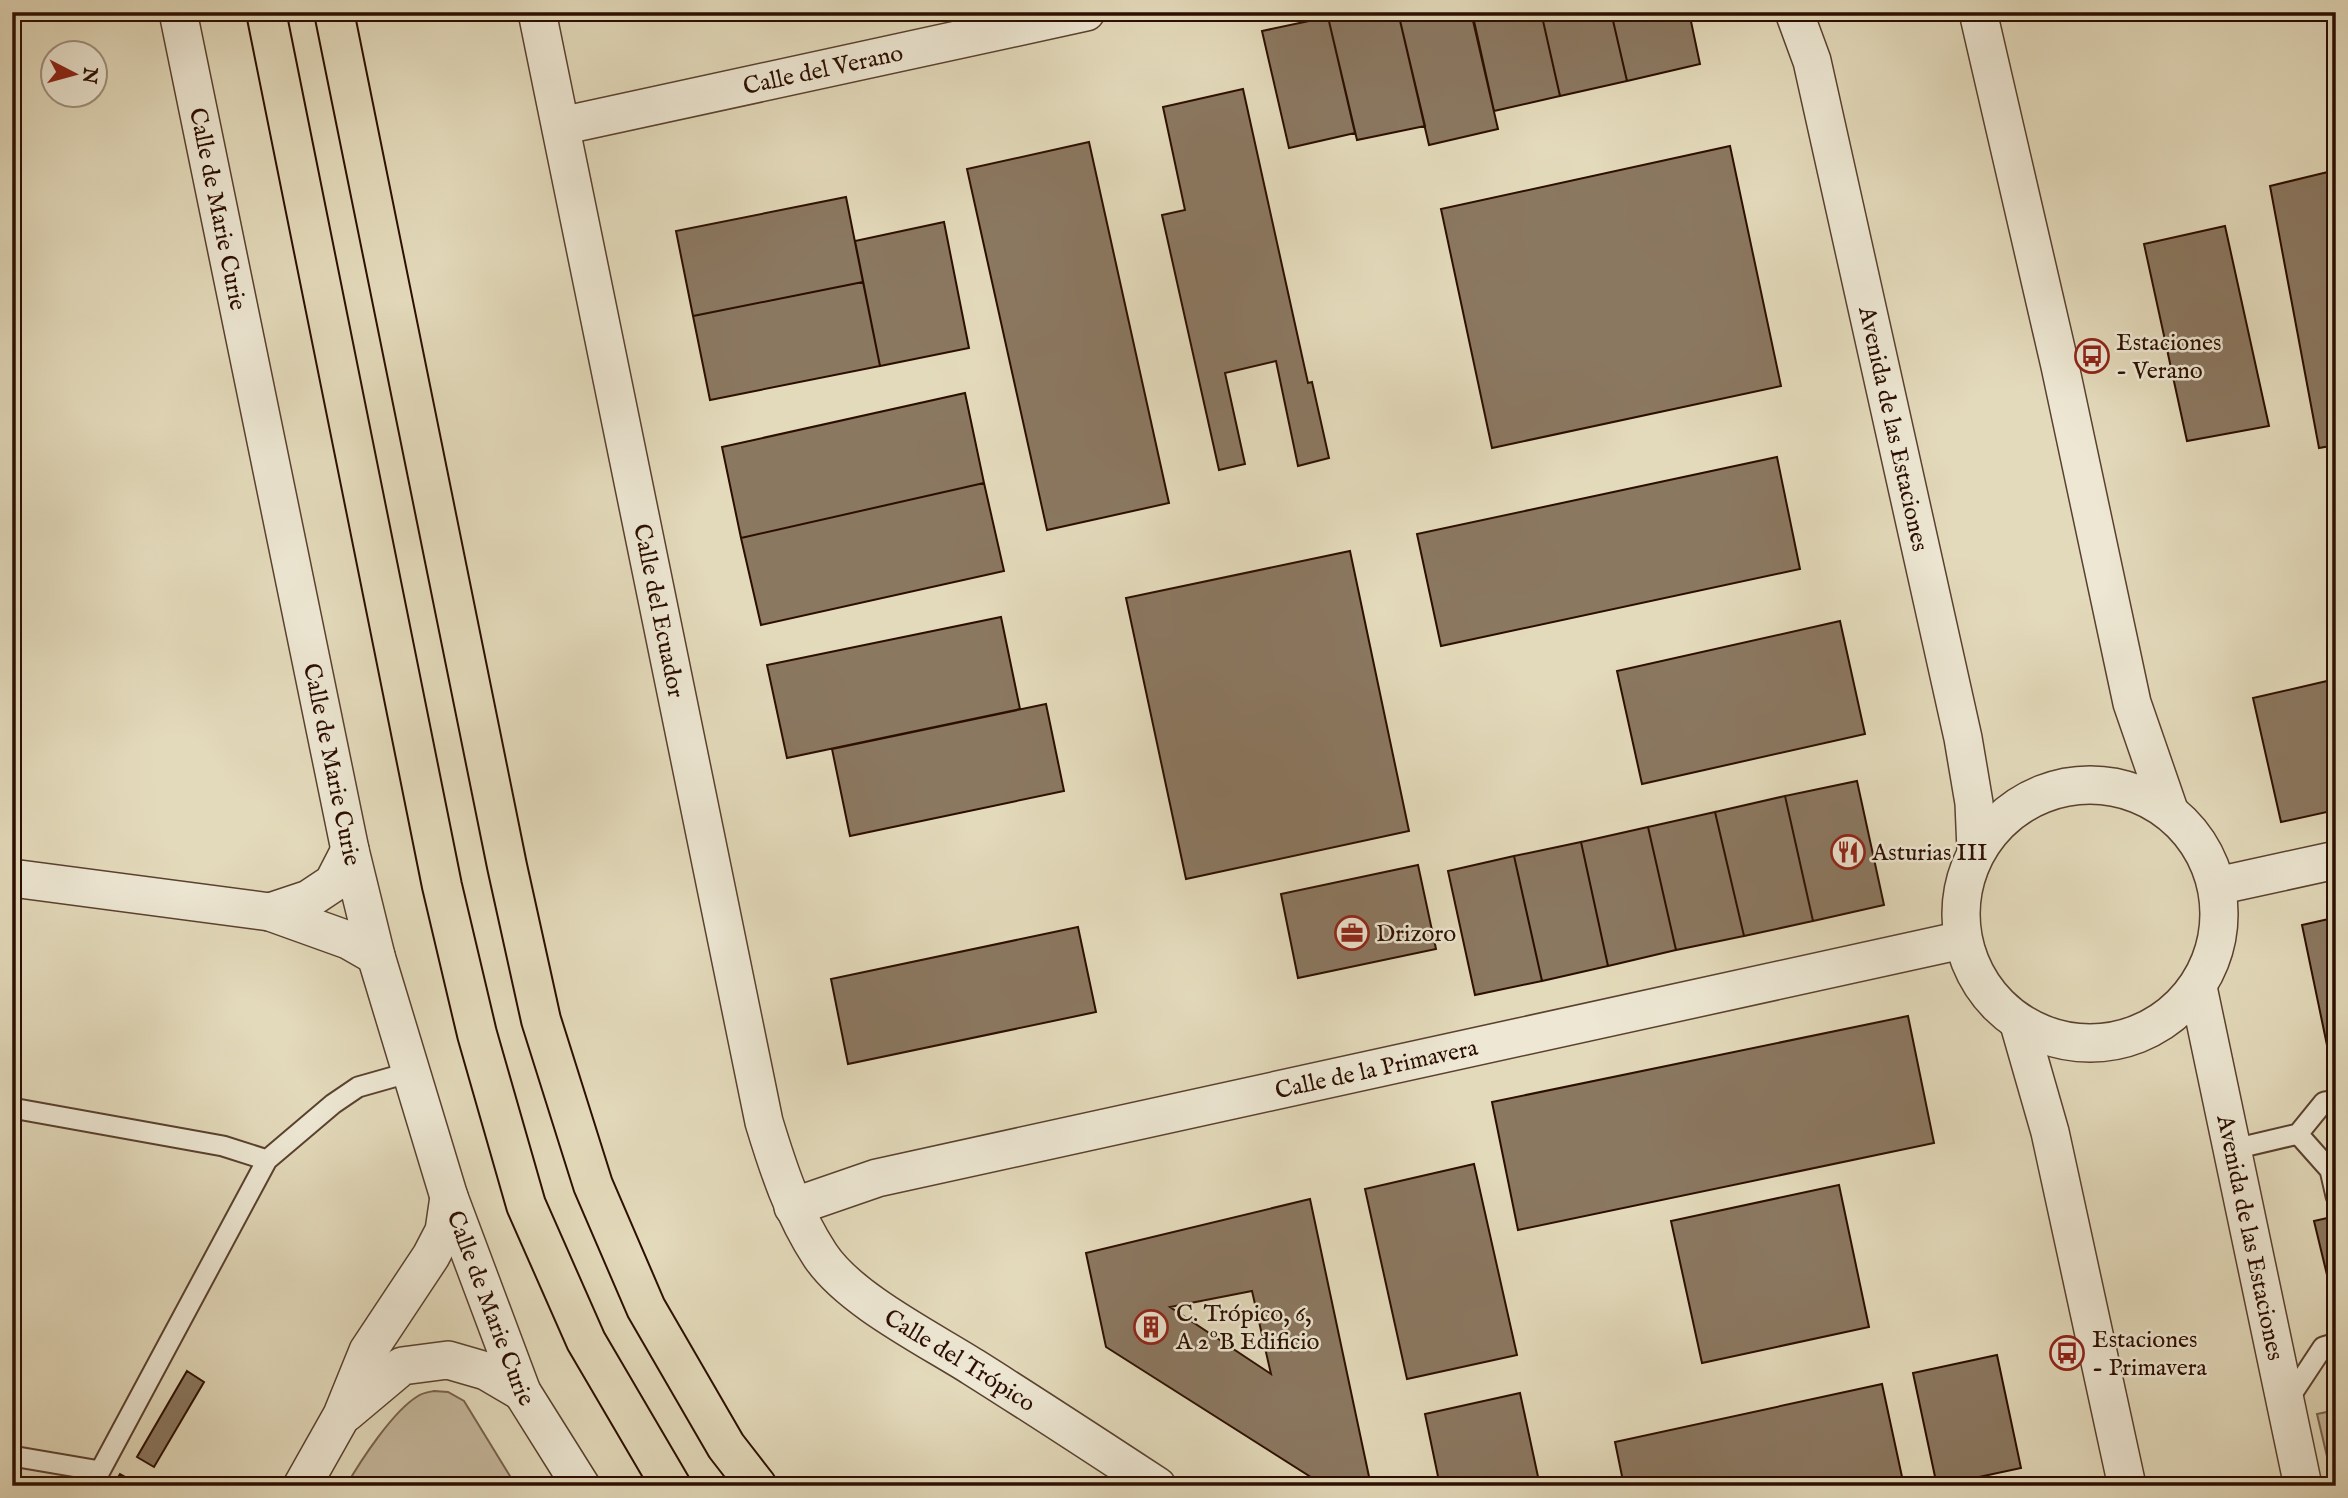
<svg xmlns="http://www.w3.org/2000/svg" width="2348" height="1498" viewBox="0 0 2348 1498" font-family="'IM FELL English',serif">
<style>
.green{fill:#c4b79b;stroke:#78624e;stroke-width:2}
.building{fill:#8b7861;stroke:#2c0e00;stroke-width:2;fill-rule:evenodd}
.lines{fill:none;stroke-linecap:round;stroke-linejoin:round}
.service-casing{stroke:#5a412f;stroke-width:23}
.minor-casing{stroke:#5a412f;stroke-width:40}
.primary-casing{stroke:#2c0e00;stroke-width:42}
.service{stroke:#ede7d3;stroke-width:19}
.minor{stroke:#ede7d3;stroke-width:37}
.primary{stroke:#e3dabb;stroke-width:38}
.labels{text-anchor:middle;stroke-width:5;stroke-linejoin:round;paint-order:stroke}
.street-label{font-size:24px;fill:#2c0e00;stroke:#ede7d3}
.poi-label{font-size:24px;fill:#2c0e00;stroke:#ede7d3;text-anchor:start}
</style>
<rect width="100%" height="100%" fill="#e3dabb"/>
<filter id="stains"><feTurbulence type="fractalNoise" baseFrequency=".00286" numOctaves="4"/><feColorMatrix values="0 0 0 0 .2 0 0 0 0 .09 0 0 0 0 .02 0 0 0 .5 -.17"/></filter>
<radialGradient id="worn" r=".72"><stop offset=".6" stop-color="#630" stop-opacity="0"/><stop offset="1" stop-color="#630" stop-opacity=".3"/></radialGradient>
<path class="green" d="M434,1391L448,1392L464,1401L516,1486H346C361,1460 393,1411 418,1396C422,1393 429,1392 434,1391Z
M2336,1410V1486H2334L2317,1414Z"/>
<path class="building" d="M1350,12H1398L1425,126L1357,140L1328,17Z
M1398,12H1471L1498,129L1429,145Z
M1472,12H1541L1560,96L1494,111Z
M1541,12H1611L1627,81L1560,96Z
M1611,12H1689L1700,64L1627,81Z
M1328,17L1355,133L1289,148L1262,31Z
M1243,89L1308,383L1312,382L1329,458L1298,466L1276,361L1225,373L1245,464L1219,470L1162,215L1185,210L1163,107Z
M1089,142L1169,503L1047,530L967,169Z
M1730,146L1781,386L1492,448L1441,209Z
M2336,170V445L2319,448L2270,186Z
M846,197L863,282L693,316L676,231Z
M944,222L969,348L880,366L855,241Z
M2225,226L2269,426L2187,441L2144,244Z
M863,282L880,366L710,400L693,316Z
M965,393L984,483L741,538L722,447Z
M1777,457L1800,569L1441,646L1417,534Z
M984,483L1004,571L761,625L741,538Z
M1350,551L1409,831L1186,879L1126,598Z
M1001,617L1020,709L787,758L767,665Z
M1840,621L1865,734L1642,784L1617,671Z
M2336,679V721L2327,681Z
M2327,681L2336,721V810L2281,822L2253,698Z
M1046,704L1064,791L850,836L832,749Z
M1857,781L1884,905L1813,921L1785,796Z
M1785,796L1813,921L1744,936L1715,812Z
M1715,812L1744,936L1676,950L1648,827Z
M1648,827L1676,950L1608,966L1581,842Z
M1581,842L1608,966L1542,981L1514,856Z
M1514,856L1542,981L1475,995L1448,871Z
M1418,865L1436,949L1298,978L1281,894Z
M2333,918H2336V1048L2328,1050L2302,925Z
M1078,927L1096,1012L848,1064L831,979Z
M1908,1016L1934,1143L1518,1230L1492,1102Z
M1474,1164L1517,1355L1407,1379L1365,1189Z
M1839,1185L1869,1327L1702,1363L1671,1221Z
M1310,1199L1371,1486H1325L1106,1347L1086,1253ZM1252,1291L1271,1374L1170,1307Z
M2336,1216V1277L2328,1279L2314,1221Z
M1997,1355L2021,1468L1937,1486L1913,1373Z
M187,1371L204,1382L154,1467L137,1457Z
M1882,1384L1904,1486H1624L1615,1442Z
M1520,1393L1540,1486H1440L1425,1414Z
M120,1474L141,1486H113Z"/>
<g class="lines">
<g class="service-casing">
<path id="service" d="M12,1108L223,1146L267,1160
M2298,1134L2330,1170L2336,1196
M2230,1150L2298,1134L2324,1102L2336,1100
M2286,1403L2323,1347L2336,1343
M12,1456L100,1471
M92,1486L267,1160L333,1104L358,1087L411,1072"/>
</g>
<g class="minor-casing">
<g id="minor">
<path id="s1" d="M178,12L350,850L376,956L449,1197L522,1392L581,1486"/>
<path id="s2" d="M537,12L764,1122C778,1168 793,1214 820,1255C849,1299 927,1338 973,1367C1035,1406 1096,1446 1157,1486"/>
<path id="s3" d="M1794,12L1812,61L1963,738L1974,803L1976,850"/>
<path d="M1978,12L2060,366L2132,703L2169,810"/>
<path id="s4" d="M561,126L1086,12"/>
<circle cx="2090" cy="914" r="129"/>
<path d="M12,878L270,912L348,940L376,956"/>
<path d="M2217,886L2336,860"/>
<path d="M270,912L309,899L333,883L350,850"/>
<path id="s5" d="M2198,987L2303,1486"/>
<path d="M2019,1024L2050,1132L2127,1486"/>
<path id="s6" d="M793,1207L877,1178L1962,940"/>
<path d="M346,1413L402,1366L448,1360L486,1371L522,1392"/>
<path d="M302,1486L342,1415L368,1351L431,1256L444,1231L449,1197"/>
</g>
</g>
<g class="primary-casing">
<path id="primary" d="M266,12L442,886L477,1034L526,1205L586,1341L671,1486
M334,12L507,866L541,1020L593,1185L646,1308L726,1446L757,1486"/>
</g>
<use href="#service" class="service"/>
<use href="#minor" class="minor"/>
<use href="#primary" class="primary"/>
</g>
<defs>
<g id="bus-ring" transform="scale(1.75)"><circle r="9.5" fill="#ede7d3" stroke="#8f2418" stroke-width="1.5"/><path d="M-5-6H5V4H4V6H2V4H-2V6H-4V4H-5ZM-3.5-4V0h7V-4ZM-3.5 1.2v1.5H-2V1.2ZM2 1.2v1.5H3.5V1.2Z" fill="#8f2418"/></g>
<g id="restaurant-ring" transform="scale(1.75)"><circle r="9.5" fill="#ede7d3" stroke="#8f2418" stroke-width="1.5"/><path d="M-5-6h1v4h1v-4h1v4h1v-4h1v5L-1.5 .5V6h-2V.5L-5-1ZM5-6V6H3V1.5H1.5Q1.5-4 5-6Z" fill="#8f2418"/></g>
<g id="office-ring" transform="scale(1.75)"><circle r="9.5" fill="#ede7d3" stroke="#8f2418" stroke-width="1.5"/><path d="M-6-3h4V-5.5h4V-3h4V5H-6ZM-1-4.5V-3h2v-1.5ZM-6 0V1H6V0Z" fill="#8f2418"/></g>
<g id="building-ring" transform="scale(1.75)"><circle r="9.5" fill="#ede7d3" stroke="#8f2418" stroke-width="1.5"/><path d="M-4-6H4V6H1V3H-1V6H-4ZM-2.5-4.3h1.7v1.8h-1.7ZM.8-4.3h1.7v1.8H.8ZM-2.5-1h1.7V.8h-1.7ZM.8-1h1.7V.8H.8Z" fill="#8f2418"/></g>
</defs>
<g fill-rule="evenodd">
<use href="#bus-ring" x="2092" y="356"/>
<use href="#restaurant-ring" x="1848" y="852"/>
<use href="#office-ring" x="1352" y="933"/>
<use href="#building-ring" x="1151" y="1327"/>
<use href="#bus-ring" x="2067" y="1353"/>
</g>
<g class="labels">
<g class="street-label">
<text dy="8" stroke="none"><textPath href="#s4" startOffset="268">Calle del Verano</textPath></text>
<text dy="8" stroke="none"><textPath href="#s1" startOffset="201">Calle de Marie Curie</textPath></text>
<text dy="8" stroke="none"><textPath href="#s3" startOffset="429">Avenida de las Estaciones</textPath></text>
<text dy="8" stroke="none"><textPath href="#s2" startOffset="611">Calle del Ecuador</textPath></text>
<text dy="8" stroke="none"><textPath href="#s1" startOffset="768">Calle de Marie Curie</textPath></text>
<text dy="8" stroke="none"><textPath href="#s6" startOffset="600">Calle de la Primavera</textPath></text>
<text dy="8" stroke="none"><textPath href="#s5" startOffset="256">Avenida de las Estaciones</textPath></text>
<text dy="8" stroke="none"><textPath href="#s1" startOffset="1335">Calle de Marie Curie</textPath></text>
<text dy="8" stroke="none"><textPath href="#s2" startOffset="1454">Calle del Trópico</textPath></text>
</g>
<g class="poi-label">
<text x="2116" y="350">Estaciones<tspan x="2116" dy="28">- Verano</tspan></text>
<text x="1872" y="860">Asturias III</text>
<text x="1376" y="941">Drizoro</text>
<text x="1176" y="1321">C. Trópico, 6,<tspan x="1176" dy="28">A 2ºB Edificio</tspan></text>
<text x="2092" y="1347">Estaciones<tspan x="2092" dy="28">- Primavera</tspan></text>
</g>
</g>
<rect width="2348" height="1498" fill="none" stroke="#e3dabb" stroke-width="42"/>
<rect x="14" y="14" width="2320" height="1470" fill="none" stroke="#2c0e00" stroke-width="3.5"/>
<rect x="21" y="21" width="2306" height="1456" fill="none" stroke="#2c0e00" stroke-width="2"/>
<g transform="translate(74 74) rotate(96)"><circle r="33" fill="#ede7d3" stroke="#a0907f" stroke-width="2"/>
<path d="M0-5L12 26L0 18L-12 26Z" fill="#8f2418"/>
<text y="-10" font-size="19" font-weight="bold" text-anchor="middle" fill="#2c0e00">N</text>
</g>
<rect width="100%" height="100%" filter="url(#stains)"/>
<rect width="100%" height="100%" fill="url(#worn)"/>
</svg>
